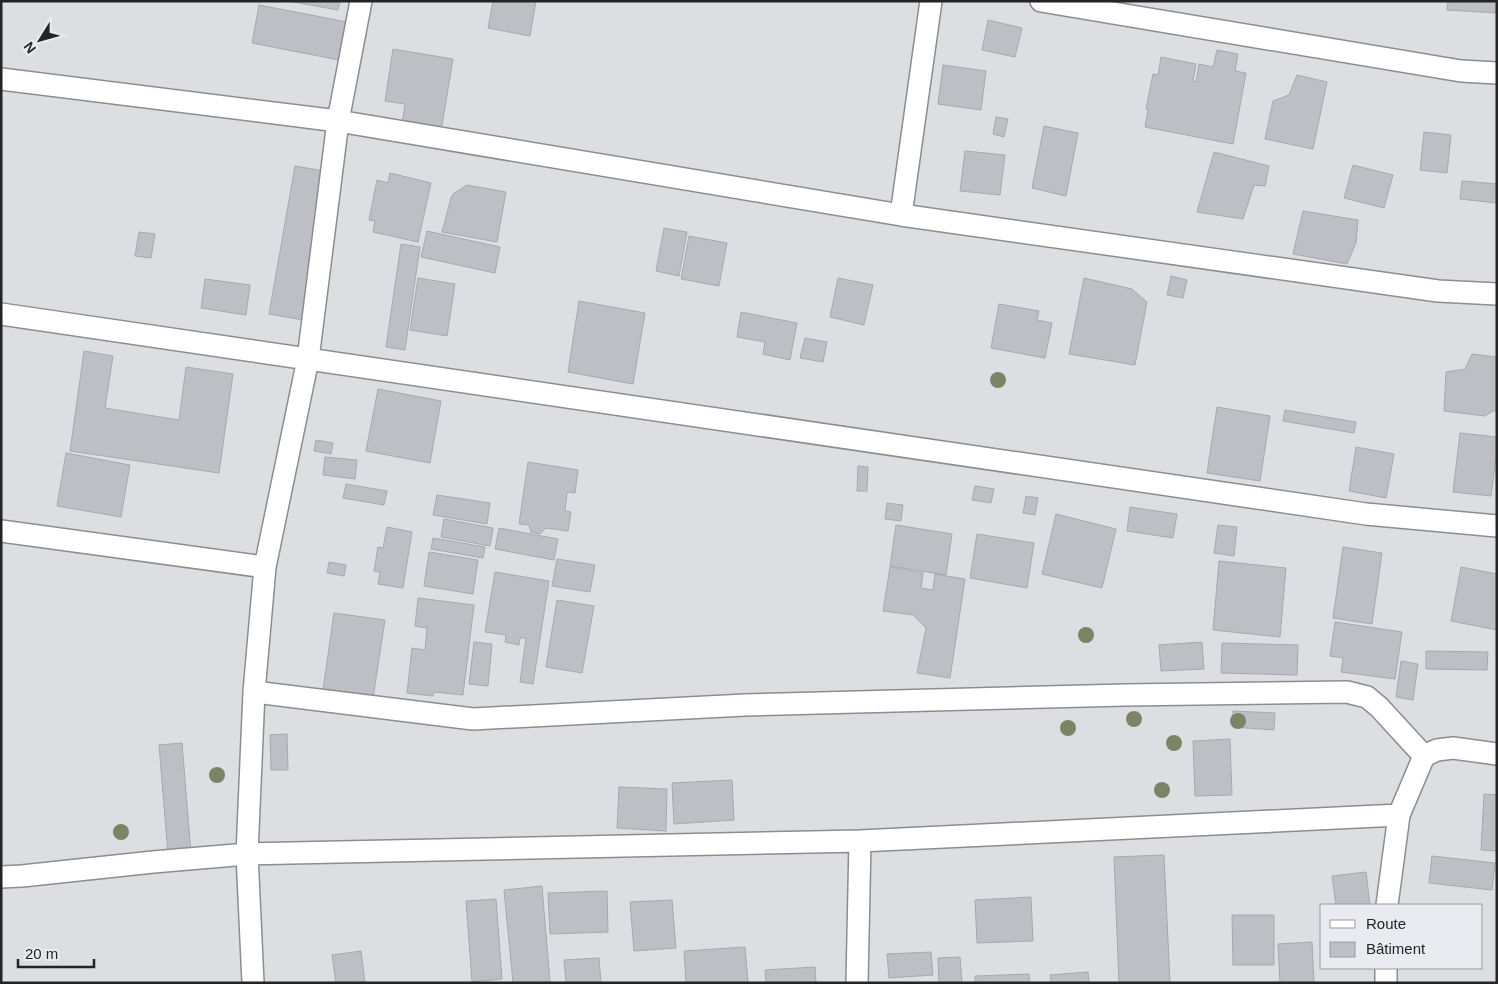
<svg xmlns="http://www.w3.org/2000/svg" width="1498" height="984" viewBox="0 0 1498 984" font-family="Arial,sans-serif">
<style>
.building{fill:#bebfc4;stroke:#a8a9ad}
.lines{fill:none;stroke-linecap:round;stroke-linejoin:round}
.minor-casing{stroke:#8c8d91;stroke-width:24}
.minor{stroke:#fff;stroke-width:21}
.tree{fill:#7d8466}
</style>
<rect width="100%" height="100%" fill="#dcdee2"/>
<path class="building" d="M288,1H340L338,10Z
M493,1H536L530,36L488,28Z
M1448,1H1497V13L1447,10Z
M259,5L347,22L339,60L252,43Z
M988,20L1022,28L1015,57L982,50Z
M393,49L453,59L441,131L402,124L405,104L385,101Z
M1217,50L1238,54L1235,71L1246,73L1233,144L1145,127L1148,110L1146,109L1153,74L1158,75L1161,57L1196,64L1193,81L1196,82L1199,64L1213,67Z
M943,65L986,71L981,110L938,104Z
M1297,75L1327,82L1313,149L1265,139L1273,101L1289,95Z
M996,117L1008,119L1004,137L993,134Z
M1044,126L1078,133L1066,196L1032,188Z
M1424,132L1451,135L1447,173L1420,170Z
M965,151L1005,155L1000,195L960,191Z
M1214,152L1269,166L1265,186L1254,185L1243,219L1197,212Z
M1353,165L1393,175L1384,208L1344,198Z
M295,166L330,172L303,320L269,314Z
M390,173L431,183L418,242L373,232L375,221L369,220L377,180L388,183Z
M1462,181L1497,184V203L1460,199Z
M467,185L506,192L497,242L442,232L451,198L453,194Z
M1303,211L1358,220L1356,243L1347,264L1293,254Z
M664,228L687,232L679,276L656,271Z
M427,231L500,247L495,273L421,257Z
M139,232L155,234L151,258L135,256Z
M689,236L727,243L719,286L681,279Z
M401,244L420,247L405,350L386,347Z
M1171,276L1187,280L1183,298L1167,295Z
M418,278L455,284L447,336L410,330Z
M838,278L873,285L864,325L830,317Z
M1084,278L1132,289L1147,302L1135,365L1069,354Z
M205,279L250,285L246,315L201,308Z
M579,301L645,313L633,384L568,372Z
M999,304L1039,311L1037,320L1052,323L1045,358L991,348Z
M741,312L797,323L790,360L763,354L765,342L737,337Z
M805,338L827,342L823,362L800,358Z
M84,351L113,356L105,408L179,420L186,367L233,374L219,473L70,451Z
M1472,354L1497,357V411H1493L1485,416L1444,411L1446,372L1465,369Z
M378,389L441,401L430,463L366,451Z
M1217,407L1270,416L1260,481L1207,473Z
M1285,410L1356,422L1354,433L1283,421Z
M1460,433L1497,437V450L1491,496L1453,492Z
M316,440L333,443L331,454L314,451Z
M1356,447L1394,454L1386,498L1349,491Z
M66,453L130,465L121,517L57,506Z
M325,457L357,460L355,479L323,475Z
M528,462L578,470L575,493L567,492L565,511L571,512L568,531L546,528L540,534L531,532L529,525L519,524Z
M858,466L868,467L867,491H857Z
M346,484L387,491L384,505L343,498Z
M975,486L994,489L991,503L972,500Z
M437,495L490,503L487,524L433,515Z
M1026,496L1038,498L1035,515L1023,513Z
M887,503L903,505L901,521L885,519Z
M1130,507L1177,514L1173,538L1127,531Z
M1056,514L1116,529L1102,588L1042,574Z
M444,519L493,528L490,546L441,537Z
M896,525L952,534L946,575L890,566Z
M1218,525L1237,527L1234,556L1214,553Z
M387,527L412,532L403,588L378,584L380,572L374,571L378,547L383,548Z
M499,528L558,539L554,560L495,549Z
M977,534L1034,543L1027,588L970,578Z
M433,538L485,547L483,558L431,549Z
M1343,547L1382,553L1372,624L1333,618Z
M429,552L478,560L473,594L424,586Z
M557,559L595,565L590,592L552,586Z
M1219,561L1286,568L1280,637L1213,630Z
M329,562L346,565L344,576L327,573Z
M890,567L923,573L921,588L933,590L935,574L965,579L950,678L917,673L926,628L913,615L883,611Z
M1461,567L1497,574V630L1451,621Z
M495,572L549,581L533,684L520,682L526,638H520L519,645L505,642L506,635L485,632Z
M418,598L474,605L463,695L434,692L433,696L407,693L412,648L425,650L427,628L415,626Z
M557,600L594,606L582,673L546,667Z
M334,613L385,620L373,698L323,690Z
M1335,622L1402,632L1395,679L1341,672L1343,658L1330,656Z
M474,642L492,644L488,686L469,684Z
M1202,642L1204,669L1161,671L1159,645Z
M1222,643L1298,645L1297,675L1221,673Z
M1426,651L1488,652L1487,670L1426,669Z
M1401,661L1418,664L1413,700L1396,697Z
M1233,711L1275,713L1274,730L1233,727Z
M287,734L288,770H271L270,735Z
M1230,739L1232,795L1195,796L1193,741Z
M182,743L191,853L168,854L159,745Z
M732,780L734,820L674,824L672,783Z
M619,787L667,789L666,831L617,828Z
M1484,794L1497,795V851L1481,850Z
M1164,855L1170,983H1119L1114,857Z
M1432,856L1495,863L1492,890L1429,883Z
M1366,872L1370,905H1336L1332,876Z
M542,886L550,982L513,983L504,890Z
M607,891L608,932L550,934L548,893Z
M1031,897L1033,941L977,943L975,900Z
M496,899L502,979L472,982L466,901Z
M672,900L676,948L634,951L630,902Z
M1232,915H1274V965H1233Z
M1312,942L1314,983H1280L1278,944Z
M745,947L748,983H686L684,951Z
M361,951L365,982L336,983L332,955Z
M931,952L933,975L889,978L887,954Z
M960,957L962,983H939L938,958Z
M599,958L601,983H566L564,960Z
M815,967L816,983H766L765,970Z
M1088,972L1089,983H1051L1050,975Z
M1029,974L1030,983H975V976Z"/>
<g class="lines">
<g class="minor-casing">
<path id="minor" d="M1041,1L1461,71L1497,73
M1,79L338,121L901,215L1438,291L1497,294
M901,215L931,1
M1,314L1366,514L1497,526
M1,531L265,567
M254,692L473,719L745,705L1125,695L1347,692L1367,697L1379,707L1424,756
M1,877L22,876L153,862L247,854L860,841L1399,815
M1387,905L1399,815L1424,756L1437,750L1453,748L1497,754
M253,983L247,854L254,692L265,567L308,359L338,121L361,1
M857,983L860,841
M1386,983V968"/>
</g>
<use href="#minor" class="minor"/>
</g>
<g class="tree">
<circle cx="998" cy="380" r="8"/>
<circle cx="1086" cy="635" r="8"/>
<circle cx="1134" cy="719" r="8"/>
<circle cx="1238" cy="721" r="8"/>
<circle cx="1068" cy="728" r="8"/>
<circle cx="1174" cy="743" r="8"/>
<circle cx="217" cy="775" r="8"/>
<circle cx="1162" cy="790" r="8"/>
<circle cx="121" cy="832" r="8"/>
</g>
<rect width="1498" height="984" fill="none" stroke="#242426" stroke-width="5"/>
<rect x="1320" y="904" width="162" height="65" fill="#eaebf0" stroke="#9b9b9f"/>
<rect x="1330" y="920" width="25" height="8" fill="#ffffff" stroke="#9b9b9f"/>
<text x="1366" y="929" font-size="15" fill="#242426">Route</text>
<rect x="1330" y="942" width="25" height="15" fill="#bebfc4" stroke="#9b9b9f"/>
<text x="1366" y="954" font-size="15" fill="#242426">Bâtiment</text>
<g transform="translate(40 40) rotate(233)" stroke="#eaebf0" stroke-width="4" paint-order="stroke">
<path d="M0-4L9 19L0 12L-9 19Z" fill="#242426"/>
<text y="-8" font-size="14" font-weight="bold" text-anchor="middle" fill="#242426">N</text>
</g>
<path d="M18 959v8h76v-8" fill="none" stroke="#242426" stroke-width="2.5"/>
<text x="25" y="959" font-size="15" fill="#242426" stroke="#eaebf0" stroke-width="4" paint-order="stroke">20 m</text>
</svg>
